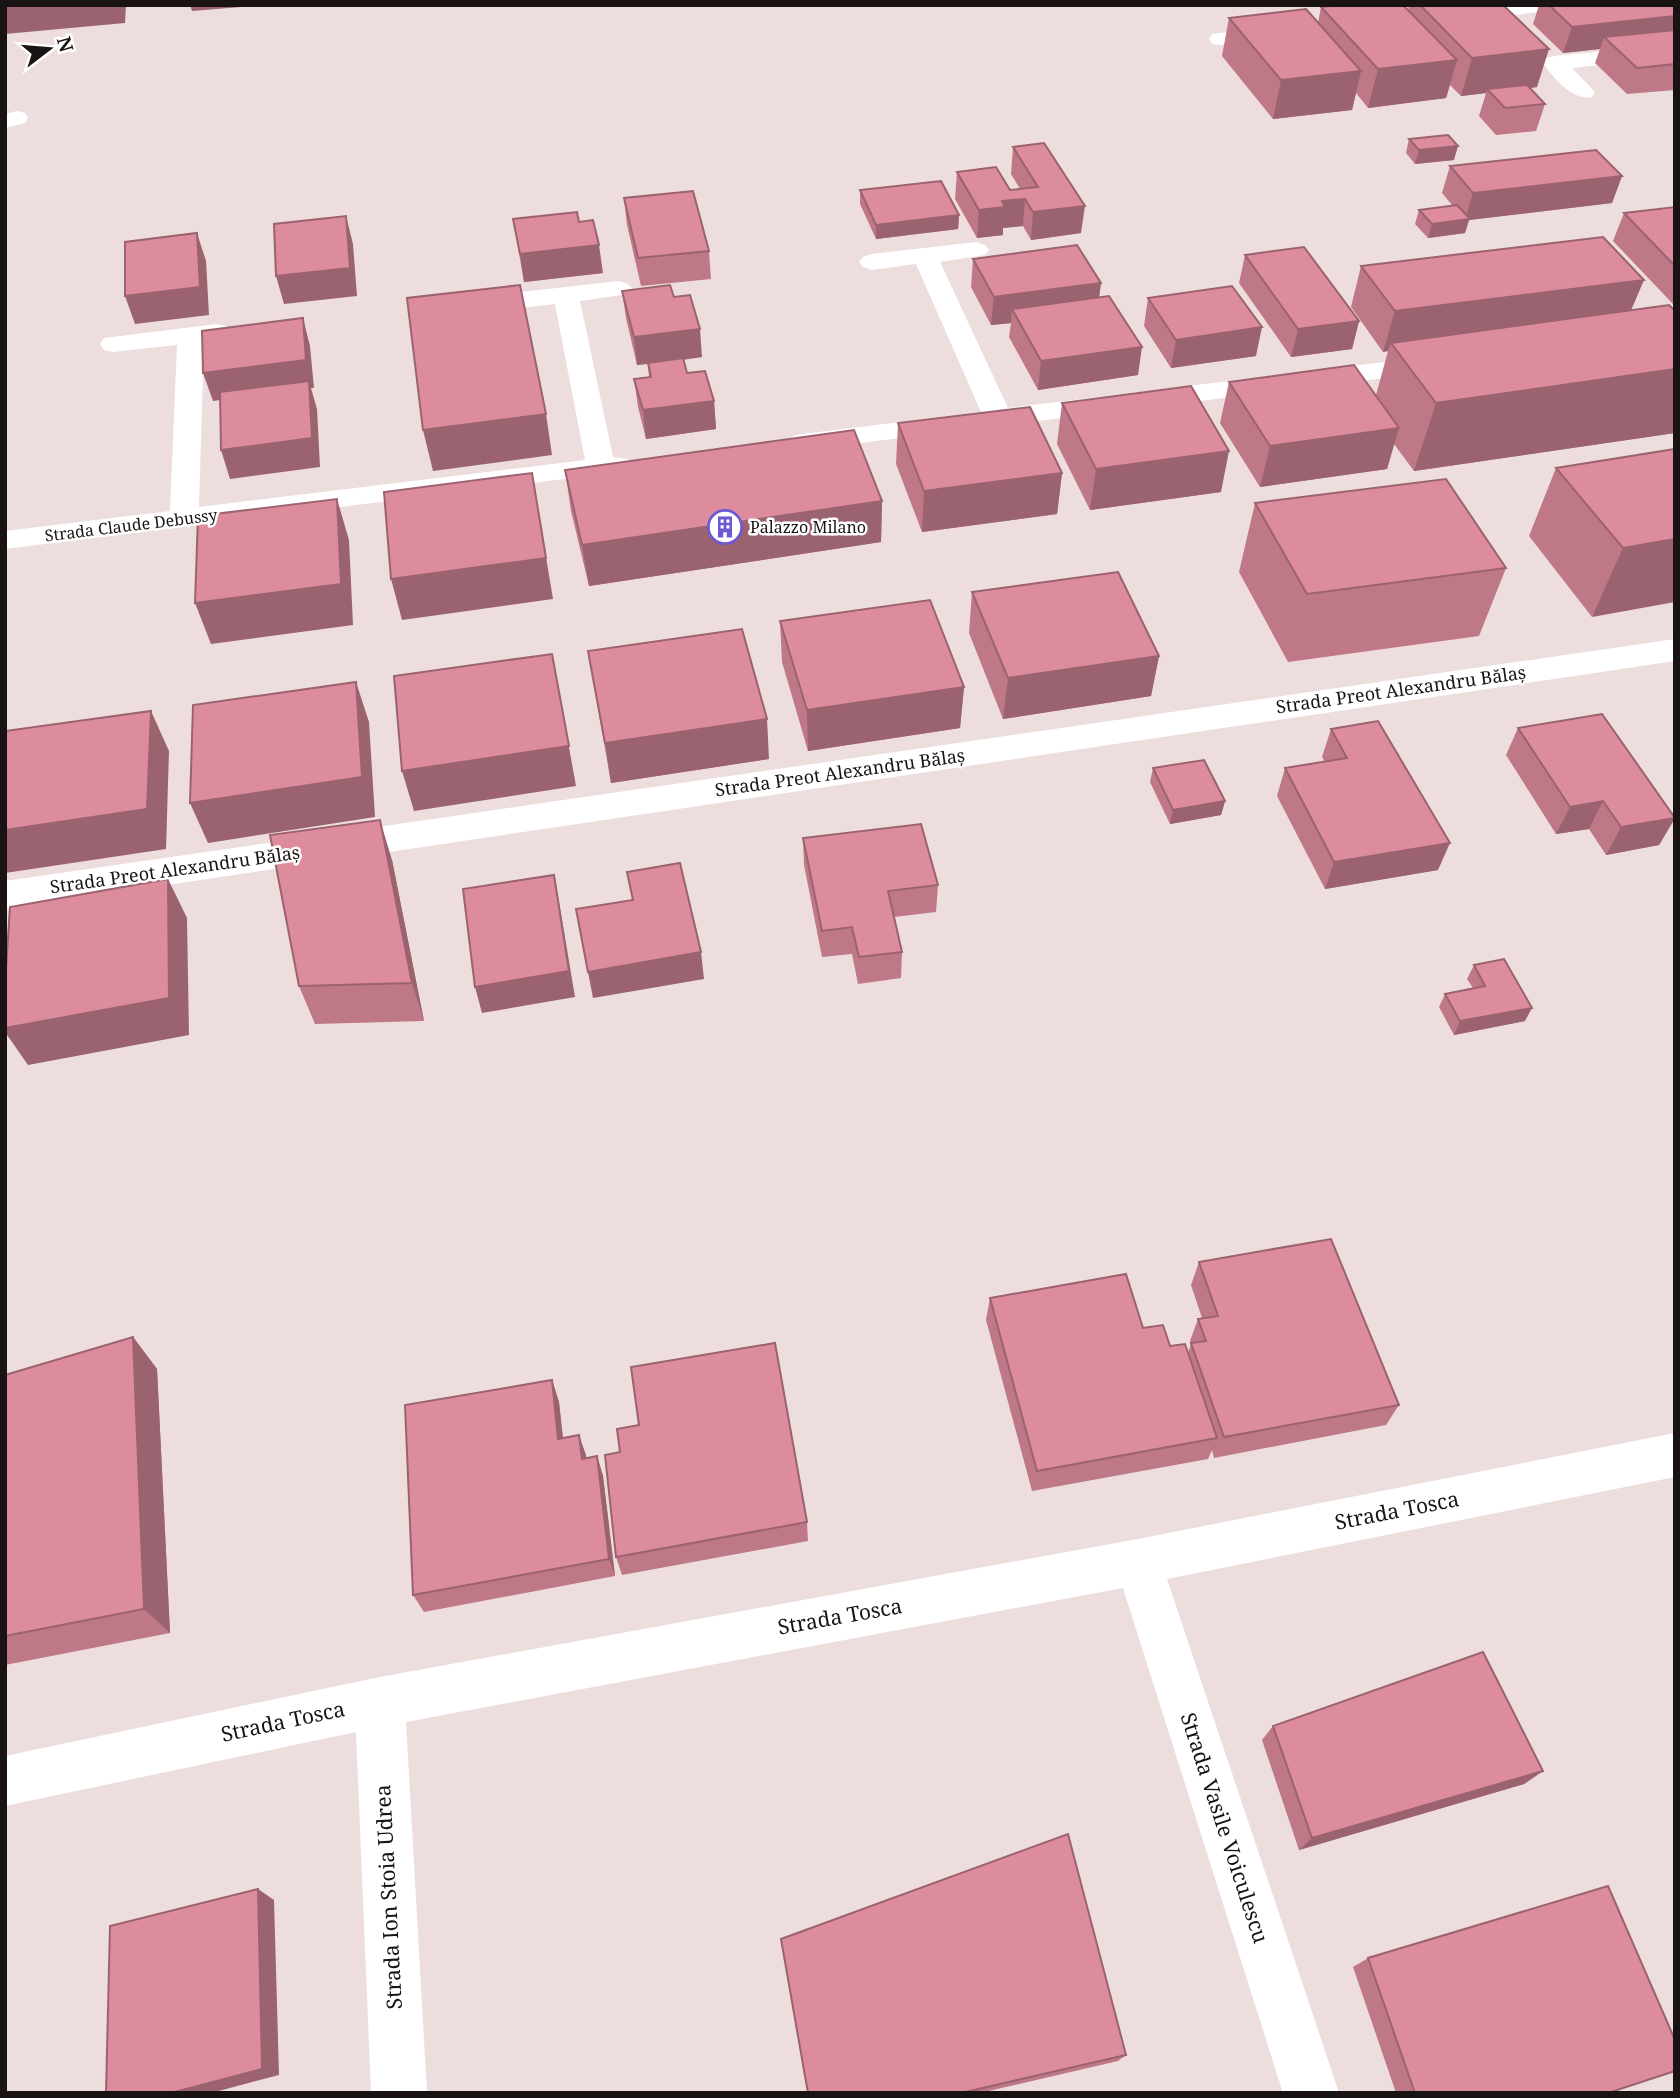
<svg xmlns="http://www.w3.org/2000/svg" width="1680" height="2098" viewBox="0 0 1680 2098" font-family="'Noto Serif',serif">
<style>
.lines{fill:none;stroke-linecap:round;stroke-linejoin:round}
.minor{fill:#fff;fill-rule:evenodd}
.wall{fill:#be7888}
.shaded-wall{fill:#9b626f}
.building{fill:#dd8c9e;stroke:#9b626f;stroke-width:2}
.labels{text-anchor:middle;stroke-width:5;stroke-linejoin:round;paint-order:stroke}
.far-street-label{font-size:16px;fill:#191413;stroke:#fff}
.far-poi-label{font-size:16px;fill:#191413;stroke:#fff;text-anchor:start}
.street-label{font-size:18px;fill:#191413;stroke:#fff}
.near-street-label{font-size:21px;fill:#191413;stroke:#fff}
</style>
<rect width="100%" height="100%" fill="#eddedd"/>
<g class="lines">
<path class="minor" d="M1489,5H1561L1558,9L1551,11L1456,21L1449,19L1445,15L1449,11Z
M1277,27L1285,28L1288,33L1285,38L1220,45L1212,44L1209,39L1212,34L1220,33Z
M1675,44V57L1572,68L1595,92L1592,97C1573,101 1553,78 1543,63L1546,58L1554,56Z
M17,111L25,113L28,118L25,123L5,128V114Z
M976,242L985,245L989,250L985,255L940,262L1008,408L1434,356L1444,358L1447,364L1444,370L1434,372L803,450L793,448L789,442L793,436L803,434L981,412L916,264L872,270L863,267L859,262L863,257L872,254Z
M619,281L628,284L632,289L628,294L580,301L613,457L628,459L632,465L628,471L5,549V531L170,511L177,345L113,352L104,350L100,344L104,338L217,324L226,326L230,332L226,338L204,341L199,507L585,460L555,304L503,310L494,308L490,302L494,296L503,294Z
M1675,639V661L5,909V881Z
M1675,1433V1477L1167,1579L1339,2093H1283L1123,1588L406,1722L427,2093H371L356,1732L5,1806V1756L380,1677L1138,1539Z"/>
</g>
<path class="wall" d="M1409,5H1503L1537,87L1529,88L1545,104L1536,131L1496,135L1479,116L1486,93L1461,96L1450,85L1446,98L1368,108L1356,93L1352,110L1273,119L1222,56L1229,18L1318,23L1321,7L1408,11Z
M1539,5H1675V90L1627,94L1595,63L1600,49L1563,53L1533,24Z
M1409,139L1454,160L1415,164L1406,153Z
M1013,147L1081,233L1031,240L1023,226L1003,228V235L977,238L955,199L957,172L1010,190L1020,189L1011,174Z
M1450,166L1622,176L1612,203L1469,220L1465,233L1428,238L1415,224L1419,210L1452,205L1442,193Z
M860,190L959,215L958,229L876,239L860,204Z
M624,198L709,251L711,279L641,286L627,225Z
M1675,207V304H1673L1613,241L1624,213Z
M513,219L579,222L603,273L524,282Z
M1245,255L1359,321L1352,349L1291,357L1239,283Z
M973,259L1101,283L1099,297L1138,375L1038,390L1009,337L1011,323L991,325L971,287Z
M1361,266L1631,310L1675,311V433L1414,471L1394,444L1387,469L1260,487L1220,423L1229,382L1376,395L1388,351L1383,352L1351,307Z
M622,291L674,297L702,357L683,360L687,373L714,401L716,429L646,439L638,407L634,379L649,377L648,364L637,365L626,318Z
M1148,298L1256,356L1171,368L1144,326Z
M1062,403L1221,492L1090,510L1057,444Z
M898,423L1062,473L1057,514L922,532L896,464Z
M1675,449L1592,617L1529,536L1556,468Z
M565,470L882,501L881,542L589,586L571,511Z
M1255,503L1506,568L1479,636L1288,662L1239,572Z
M972,592L1159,656L1151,696L1003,719L969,633Z
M780,621L964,687L960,728L808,751L782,662Z
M588,651L769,759L611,783Z
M1518,728L1675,818L1659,845L1606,855L1589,829L1556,834L1506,755Z
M1331,729L1438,870L1325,889L1277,796L1285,768L1325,762L1322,757Z
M1153,768L1225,801L1221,815L1170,824L1150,782Z
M803,838L938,885L936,912L894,917L902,952L901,978L858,984L852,954L822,957L804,865Z
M392,860L424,1021L315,1024L299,986Z
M1474,965L1525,1021L1454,1035L1439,1007L1445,994L1473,988L1467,979Z
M1199,1262L1399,1405L1386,1425L1214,1458L1212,1450L1208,1459L1032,1491L986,1320L990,1298L1143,1328L1170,1346L1188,1353L1191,1344L1190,1341L1198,1319L1202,1318L1191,1285Z
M133,1337L157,1369L170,1633L5,1665V1375Z
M552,1380L559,1402L563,1438L579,1435L586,1458L597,1456L603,1476L615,1576L424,1612L413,1595Z
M807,1522L808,1541L622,1575L616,1557Z
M1273,1726L1543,1771L1524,1784L1299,1850L1262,1740Z
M1368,1958L1608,2093H1396L1353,1967Z
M1126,2055L1118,2061L980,2093H808Z"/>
<path class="shaded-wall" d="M27,5H126L125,23L5,34V7Z
M190,5H253V6L192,11Z
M1675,16V41L1604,37L1600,49L1563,53L1572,27Z
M1549,49L1537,87L1490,93L1487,89L1486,93L1461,96L1472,58Z
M1457,60L1446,98L1368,108L1378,69Z
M1361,71L1352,110L1273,119L1281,80Z
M1458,146L1454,160L1415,164L1419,150Z
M1622,176L1612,203L1469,220L1465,233L1428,238L1432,224L1465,219L1473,193Z
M1025,199L1023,226L1003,228V235L977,238L979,210L1002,201Z
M1085,206L1081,233L1031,240L1033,212Z
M959,215L958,229L876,239V225Z
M346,216L353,244L357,296L284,304L276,276Z
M197,233L206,261L209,315L135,324L125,296Z
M599,245L603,273L524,282L520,254Z
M1644,280L1627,320L1391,343L1388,351L1383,352L1395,311Z
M1101,283L1097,311L1012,309L1011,323L991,325L994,297Z
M303,318L310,346L314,388H311L317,409L320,467L230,479L221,450L309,388L213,401L203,373Z
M1359,321L1352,349L1291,357L1298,329Z
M1262,327L1256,356L1171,368L1176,340Z
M700,329L702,357L637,365L634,337Z
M1142,347L1138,375L1038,390L1041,361Z
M1675,369V433L1414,471L1436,403Z
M714,401L716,429L646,439L643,410Z
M546,414L552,455L433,471L423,430Z
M1399,428L1387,469L1260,487L1270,446Z
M1229,451L1221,492L1090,510L1096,469Z
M532,473L553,599L402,620L391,579Z
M1062,473L1057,514L922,532L924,491Z
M337,499L349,540L353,625L211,644L195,603Z
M882,501L881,542L589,586L582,545Z
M1675,539V602L1592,617L1623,548Z
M552,654L576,786L414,811L402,771Z
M1159,656L1151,696L1003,719L1008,678Z
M356,682L369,722L375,817L208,843L190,803Z
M964,687L960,728L808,751L807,710Z
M151,711L169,751L166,849L5,873V830Z
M767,719L769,759L611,783L605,743Z
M1225,801L1221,815L1170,824L1173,810Z
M1603,801L1589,829L1556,834L1570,807Z
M1675,818L1659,845L1606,855L1621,827Z
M380,820L392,860L424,1021L412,983Z
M1450,843L1438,870L1325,889L1334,862Z
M554,875L559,902L575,997L482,1013L475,987Z
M168,879L187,918L189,1035L28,1065L5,1032V1028Z
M5,945L9,951L5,1025Z
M701,952L704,979L593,998L588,972Z
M1532,1008L1525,1021L1454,1035L1460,1021Z
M133,1337L157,1369L170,1633L144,1609Z
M552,1380L559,1402L565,1459L558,1439Z
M579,1435L586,1455L588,1479L582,1459Z
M597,1456L603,1476L615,1576L609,1559Z
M1543,1771L1524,1784L1299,1850L1312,1838Z
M258,1889L274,1900L279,2075L211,2093H171Z"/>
<path class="building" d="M5,5H27L5,7Z
M1341,5H1403L1457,60L1378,69L1321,7Z
M1420,5H1503L1549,49L1472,58Z
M1549,5H1675V16L1572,27Z
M1306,9L1361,71L1281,80L1229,18Z
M1675,30V64L1637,68L1604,37Z
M1527,85L1545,104L1505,108L1487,89Z
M1448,135L1458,146L1419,150L1409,139Z
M1044,143L1085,206L1033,212L1025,199L1002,201L1005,207L979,210L957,172L996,167L1010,190L1038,187L1013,147Z
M1596,150L1622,176L1473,193L1450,166Z
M941,181L959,215L876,225L860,190Z
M693,191L709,251L638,258L624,198Z
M1457,205L1470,219L1432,224L1419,210Z
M1675,207V266L1624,213Z
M577,212L579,222L593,220L599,245L520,254L513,219Z
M346,216L350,268L276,276L274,224Z
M197,233L200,287L125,296V242Z
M1603,237L1644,280L1395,311L1361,266Z
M1077,245L1101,283L994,297L973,259Z
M1304,247L1359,321L1298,329L1245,255Z
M520,285L546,414L423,430L407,298Z
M670,285L674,297L690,295L700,329L634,337L622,291Z
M1232,286L1262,327L1176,340L1148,298Z
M1109,296L1142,347L1041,361L1012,309Z
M1669,305L1675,311V369L1436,403L1391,343Z
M303,318L306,360L203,373L202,331Z
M683,358L687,373L705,371L714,401L643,410L634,379L651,377L648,363Z
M1354,365L1399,428L1270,446L1229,382Z
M309,381L312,438L221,450L220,392Z
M1191,386L1229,451L1096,469L1062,403Z
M1030,407L1062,473L924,491L898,423Z
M854,430L882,501L582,545L565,470Z
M1675,449V539L1623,548L1556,468Z
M532,473L546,558L391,579L384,492Z
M1446,479L1506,568L1307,594L1255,503Z
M337,499L341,584L195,603L198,516Z
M1118,572L1159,656L1008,678L972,592Z
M930,600L964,687L807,710L780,621Z
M742,629L767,719L605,743L588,651Z
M552,654L569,746L402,771L394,676Z
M356,682L362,777L190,803L193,705Z
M151,711L147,809L5,830V731Z
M1602,714L1675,818L1621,827L1603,801L1570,807L1518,728Z
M1378,721L1450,843L1334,862L1285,768L1347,758L1331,729Z
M1204,760L1225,801L1173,810L1153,768Z
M380,820L412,983L299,986L270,835Z
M921,824L938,885L888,891L902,952L859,957L852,927L822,931L803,838Z
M680,863L701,952L588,972L576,909L633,900L627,872Z
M554,875L569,971L475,987L463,889Z
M168,879L169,998L5,1028V985L10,907Z
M1504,959L1532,1008L1460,1021L1445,994L1485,986L1474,965Z
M1331,1239L1399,1405L1224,1437L1191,1343L1206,1341L1198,1319L1218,1316L1199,1262Z
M1126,1274L1143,1328L1163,1325L1170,1346L1185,1344L1217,1438L1037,1471L990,1298Z
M133,1337L144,1609L5,1636V1375Z
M775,1343L807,1522L616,1557L605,1455L620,1452L617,1429L639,1425L631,1367Z
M552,1380L558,1439L579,1435L582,1459L597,1456L609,1559L413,1595L405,1405Z
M1483,1652L1543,1771L1312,1838L1273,1726Z
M1068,1834L1126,2055L961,2093H808L781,1939Z
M1608,1886L1675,2040V2071L1608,2093H1415L1368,1958Z
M258,1889L262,2069L171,2093H106L110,1926Z"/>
<defs>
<g id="building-ring" transform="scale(1.75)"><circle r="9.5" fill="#fff" stroke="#6d58d2" stroke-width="1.5"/><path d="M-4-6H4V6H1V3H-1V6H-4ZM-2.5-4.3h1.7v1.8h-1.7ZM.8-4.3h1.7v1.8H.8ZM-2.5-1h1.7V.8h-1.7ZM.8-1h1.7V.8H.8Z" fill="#6d58d2"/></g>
</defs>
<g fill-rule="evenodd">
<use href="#building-ring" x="725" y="527"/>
</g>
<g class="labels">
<g class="far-street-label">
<text transform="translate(131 525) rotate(-7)" y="6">Strada Claude Debussy</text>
</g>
<g class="far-poi-label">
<text x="750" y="533">Palazzo Milano</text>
</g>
<g class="street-label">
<text transform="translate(1401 690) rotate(-8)" y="6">Strada Preot Alexandru Bălaș</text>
<text transform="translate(840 773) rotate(-8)" y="6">Strada Preot Alexandru Bălaș</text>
<text transform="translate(175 870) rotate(-8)" y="6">Strada Preot Alexandru Bălaș</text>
</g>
<g class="near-street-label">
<text transform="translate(1397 1511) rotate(-11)" y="7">Strada Tosca</text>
<text transform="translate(840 1617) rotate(-10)" y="7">Strada Tosca</text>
<text transform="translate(283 1722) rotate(-12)" y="7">Strada Tosca</text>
<text transform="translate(1224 1828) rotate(72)" y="7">Strada Vasile Voiculescu</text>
<text transform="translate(389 1897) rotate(-93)" y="7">Strada Ion Stoia Udrea</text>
</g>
</g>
<rect width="1680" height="2098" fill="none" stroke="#191413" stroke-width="14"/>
<g transform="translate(49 49) rotate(74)" stroke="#ffffff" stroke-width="5" paint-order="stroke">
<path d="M0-5L12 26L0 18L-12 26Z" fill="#191413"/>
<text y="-10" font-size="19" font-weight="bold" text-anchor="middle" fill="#191413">N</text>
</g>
</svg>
